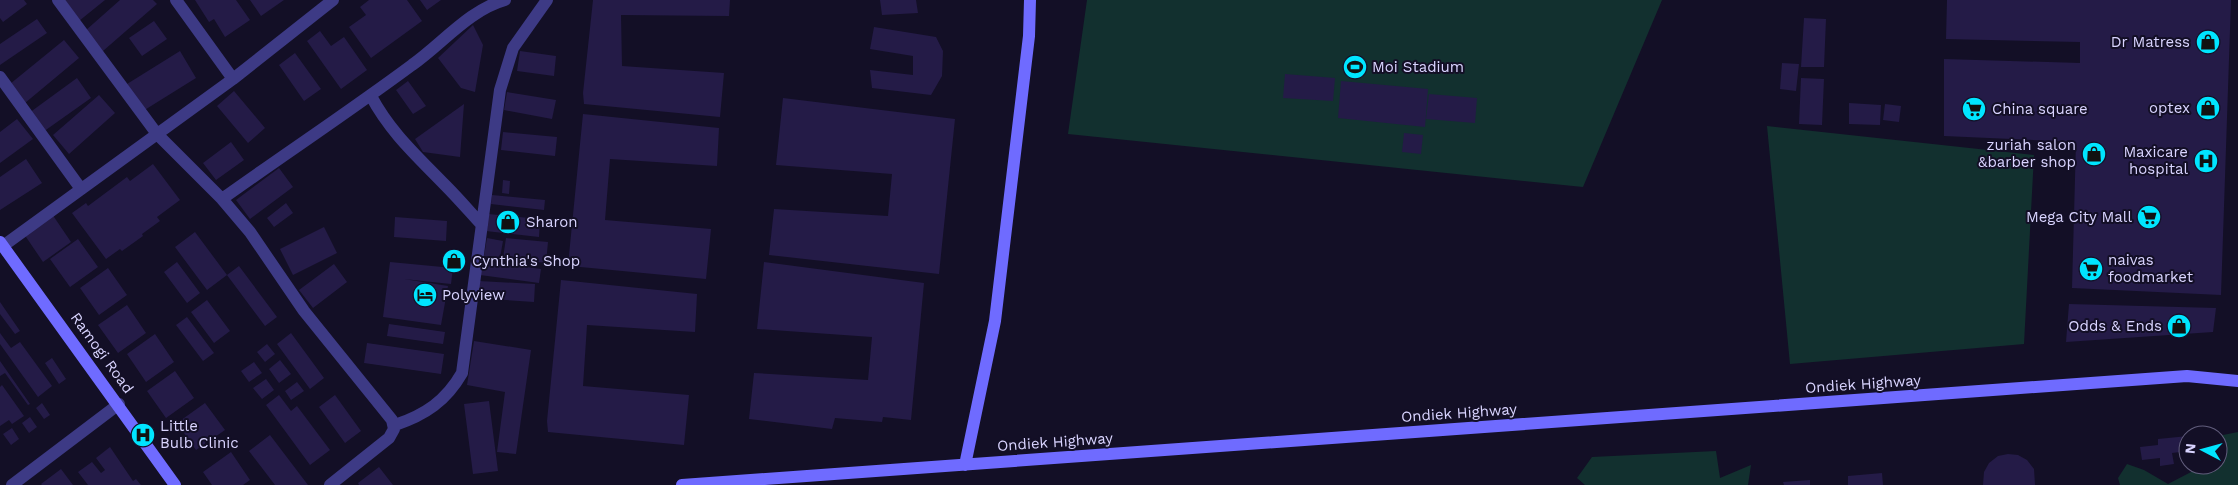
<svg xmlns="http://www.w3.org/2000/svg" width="2238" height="485" viewBox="0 0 2238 485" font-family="'Work Sans',sans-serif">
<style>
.green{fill:#12302f}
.building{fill:#241b47}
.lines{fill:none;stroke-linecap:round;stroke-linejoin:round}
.street{stroke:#3d3a85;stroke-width:12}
.secondary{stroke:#6f6bff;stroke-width:12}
.labels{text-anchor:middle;stroke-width:4;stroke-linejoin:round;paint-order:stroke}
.poi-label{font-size:15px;fill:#d9d4ff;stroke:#130f26;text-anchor:start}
.street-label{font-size:15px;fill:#d9d4ff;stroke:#130f26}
</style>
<rect width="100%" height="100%" fill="#130f26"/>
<path class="green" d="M1087,0H1662L1583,187L1068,134Z
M1767,126L2034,155L2024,344L1790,364Z
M2238,432V485H2120L2118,478L2127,464L2144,470L2168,484L2193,471L2194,465H2218V436Z
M1716,451L1720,478L1751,465L1748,485H1585L1577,478L1592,457Z"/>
<path class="building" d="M0,0H24L27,4L3,22L0,18Z
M65,0H105L79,21Z
M120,0H153L157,4L103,51L85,31Z
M195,0H236L250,20L225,37L214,19L209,22Z
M250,0H284L261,16Z
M369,0H407L422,21L371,58L349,27L366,15L360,7Z
M420,0H441L427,10Z
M593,0H730L729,16L621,15L622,66L724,73L720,117L584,104L583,93Z
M880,0H916L918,13L882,15Z
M1947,0H2231L2221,295L2072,288L2076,142L1944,136V59L2080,63V42L1946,39Z
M1804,18L1826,19L1824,67H1801Z
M37,19L47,33L0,65V44Z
M154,21L167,39L142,56L129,38Z
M473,25L483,45L475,92L461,88L438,58Z
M874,27L936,37L943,51L942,76L931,95L872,88L870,70L913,75V56L870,49Z
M320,31L331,46L344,37L367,70L341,89L307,41Z
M64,40L79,58L25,103L10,84Z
M180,51L196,78L143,111L127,84Z
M520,51L556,56L554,76L517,71Z
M295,53L321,89L304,101L279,65Z
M1782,63L1799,64L1796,91L1780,89Z
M1285,74L1335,78L1333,101L1283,98Z
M77,78L91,98L43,132L29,113Z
M1801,78L1824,79L1822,125L1799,124Z
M408,81L426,106L413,114L396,90Z
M1341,81L1428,89L1425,127L1338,118Z
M234,91L265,128L248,143L217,106Z
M507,92L556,100L552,119L504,110Z
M1429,94L1477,98L1475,123L1426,119Z
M99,95L115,113L69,154L53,135Z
M783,98L955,119L939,274L769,255L774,209L888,216L892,174L776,165Z
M1849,103L1881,105L1880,125L1849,124Z
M464,104L460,157L423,152L415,139Z
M1885,104L1901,106L1899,122L1883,120Z
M583,114L719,128L717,166L610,159L605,220L711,229L706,279L570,266L569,255Z
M17,119L33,139L0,163V132Z
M503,132L557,137L555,156L501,150Z
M1404,133L1423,135L1421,154L1402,152Z
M231,142L244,160L216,180L203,163Z
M26,159L42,183L0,210V177Z
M153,164L180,200L157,217L160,221L142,234L143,236L122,251L120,249L106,259L72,213L86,203L88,206L127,177L130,181Z
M279,168L293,187L250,219L236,200Z
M503,180L510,181L509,194L502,193Z
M492,195L545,200L544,210L491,204Z
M286,203L293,213L274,227L267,218Z
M52,214L71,242L43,262L24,234Z
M488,214L540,219L539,237L486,231Z
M395,217L447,221L446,241L394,237Z
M324,227L337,253L293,275L280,249Z
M195,232L227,275L207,290L175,247Z
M487,238L503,241L500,258L484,256Z
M506,238L548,242L546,263L503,258Z
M78,239L98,267L70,287L50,259Z
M482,261L541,269L539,283L480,275Z
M177,262L200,293L187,303L164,272Z
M390,262L453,268L451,284L404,279L448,286L441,325L383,317Z
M764,262L924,283L911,420L883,417L882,422L835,418L832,429L749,419L754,373L868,380L872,337L757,329Z
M334,264L347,282L313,308L299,290Z
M239,266L277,317L265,326L227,275Z
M108,268L127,295L99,315L80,288Z
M561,280L697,294L695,332L587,325L583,386L689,395L684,445L548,432L547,421Z
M479,281L535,284L534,302L477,298Z
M207,300L230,331L214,343L191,312Z
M0,302L20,331L15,334L0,314Z
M2069,304L2216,308L2213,332L2066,342Z
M127,305L146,333L118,353L98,325Z
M187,317L214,353L203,361L176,325Z
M389,324L445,332L443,344L387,336Z
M0,333L11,348L20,342L52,386L38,397L0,344Z
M291,333L324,378L310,389L277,344Z
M155,334L174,362L146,382L127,354Z
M474,341L531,350L516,454L497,452L505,392L467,385Z
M367,343L444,354L441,374L364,363Z
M267,344L275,354L265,362L257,352Z
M52,358L66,379L59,384L45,363Z
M280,360L291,374L279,383L269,369Z
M0,361L7,371L30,404L28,405L5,373L0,376Z
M254,362L262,373L249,382L241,371Z
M175,371L194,398L166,418L147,391Z
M266,379L274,390L262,399L253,388Z
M297,382L304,391L291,400L285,391Z
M2,385L24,416L12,424L9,420L0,426V387Z
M279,395L291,411L297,406L330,450L310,465L266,405Z
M335,395L361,431L345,443L319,407Z
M489,401L498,471L473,474L464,404Z
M42,403L50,415L44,419L36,408Z
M205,403L225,430L196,450L177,423Z
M30,417L37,427L29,433L22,423Z
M12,428L19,439L11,445L3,434Z
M270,435L308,485H275L249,451Z
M2188,436V451L2172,453L2174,464L2160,466V458L2142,460L2140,447L2158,445V439Z
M110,447L133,481L136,479L141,485H88L78,472L92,462L101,473L105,470L96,458Z
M231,452L250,480L243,485H212L203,472Z
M2008,454L2018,455L2027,460L2034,469L2035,485H1983L1984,472L1989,463L1998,456Z
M379,467L393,485H359L358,483Z
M61,469L73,485H42L41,484Z
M1882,473L1883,485H1848V476Z
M1810,480V485H1784L1783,482Z"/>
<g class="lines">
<path class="street" d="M58,0L157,134L222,199L250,232L304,311L392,420L394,429L389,438L330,485
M0,77L81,189
M233,79L333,0
M371,96C390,132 417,156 445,185C458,198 470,212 482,225
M222,199C285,154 350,111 412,65C442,44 469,10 505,0
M3,246L233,79L176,0
M395,425C425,415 446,401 462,373L500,90L513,48L547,0
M12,485L119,404"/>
<path class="secondary" d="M0,242L175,485
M965,465L995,321L1029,36L1030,0
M682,485L2187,376L2238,381"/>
</g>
<defs>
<g id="shop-disc" transform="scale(1.25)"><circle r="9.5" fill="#00e5ff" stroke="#130f26"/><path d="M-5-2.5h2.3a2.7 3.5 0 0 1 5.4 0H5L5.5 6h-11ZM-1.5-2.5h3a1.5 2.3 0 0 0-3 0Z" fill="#111"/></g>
<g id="stadium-disc" transform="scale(1.25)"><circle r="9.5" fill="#00e5ff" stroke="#130f26"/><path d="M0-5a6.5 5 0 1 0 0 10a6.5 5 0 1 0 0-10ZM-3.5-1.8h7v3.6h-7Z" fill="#111"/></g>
<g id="supermarket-disc" transform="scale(1.25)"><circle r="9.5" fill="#00e5ff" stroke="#130f26"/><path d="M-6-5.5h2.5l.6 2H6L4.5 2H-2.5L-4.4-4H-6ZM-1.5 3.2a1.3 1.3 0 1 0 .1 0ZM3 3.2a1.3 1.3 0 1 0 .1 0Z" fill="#111"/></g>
<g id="hospital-disc" transform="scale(1.25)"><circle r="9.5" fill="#00e5ff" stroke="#130f26"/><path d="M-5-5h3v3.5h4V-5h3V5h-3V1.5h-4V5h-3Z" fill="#111"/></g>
<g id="hotel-disc" transform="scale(1.25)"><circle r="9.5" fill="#00e5ff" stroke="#130f26"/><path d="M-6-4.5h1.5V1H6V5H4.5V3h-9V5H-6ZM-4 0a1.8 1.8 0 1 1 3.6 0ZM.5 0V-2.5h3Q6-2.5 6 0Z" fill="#111"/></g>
</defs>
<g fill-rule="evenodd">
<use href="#shop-disc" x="2208" y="42"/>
<use href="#stadium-disc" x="1355" y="67"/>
<use href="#shop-disc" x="2208" y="108"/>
<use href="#supermarket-disc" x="1974" y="109"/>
<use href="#shop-disc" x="2094" y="154"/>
<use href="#hospital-disc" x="2206" y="161"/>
<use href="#supermarket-disc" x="2149" y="217"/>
<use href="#shop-disc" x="508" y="222"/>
<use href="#shop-disc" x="454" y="261"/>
<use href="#supermarket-disc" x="2091" y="269"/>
<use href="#hotel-disc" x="425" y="295"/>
<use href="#shop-disc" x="2179" y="326"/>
<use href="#hospital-disc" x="143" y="435"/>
</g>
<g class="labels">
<g class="poi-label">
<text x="2190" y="47" text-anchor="end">Dr Matress</text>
<text x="1372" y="72">Moi Stadium</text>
<text x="2190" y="113" text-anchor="end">optex</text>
<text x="1992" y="114">China square</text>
<text x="2076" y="150" text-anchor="end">zuriah salon<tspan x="2076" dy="17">&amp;barber shop</tspan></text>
<text x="2188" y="157" text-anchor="end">Maxicare<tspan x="2188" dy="17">hospital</tspan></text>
<text x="2132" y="222" text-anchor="end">Mega City Mall</text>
<text x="526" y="227">Sharon</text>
<text x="2108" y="265">naivas<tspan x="2108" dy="17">foodmarket</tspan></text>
<text x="472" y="266">Cynthia's Shop</text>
<text x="442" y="300">Polyview</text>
<text x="2162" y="331" text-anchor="end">Odds &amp; Ends</text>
<text x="160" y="431">Little<tspan x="160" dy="17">Bulb Clinic</tspan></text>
</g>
<g class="street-label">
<text transform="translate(102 353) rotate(54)" y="5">Ramogi Road</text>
<text transform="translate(1863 384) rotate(-4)" y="5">Ondiek Highway</text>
<text transform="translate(1459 413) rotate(-4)" y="5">Ondiek Highway</text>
<text transform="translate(1055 442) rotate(-4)" y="5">Ondiek Highway</text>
</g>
</g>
<g transform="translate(2203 450) rotate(276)"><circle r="24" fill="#130f26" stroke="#625e7d"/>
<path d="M0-4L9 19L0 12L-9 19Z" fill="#00e5ff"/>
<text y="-8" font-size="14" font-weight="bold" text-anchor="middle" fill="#d9d4ff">N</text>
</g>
</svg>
